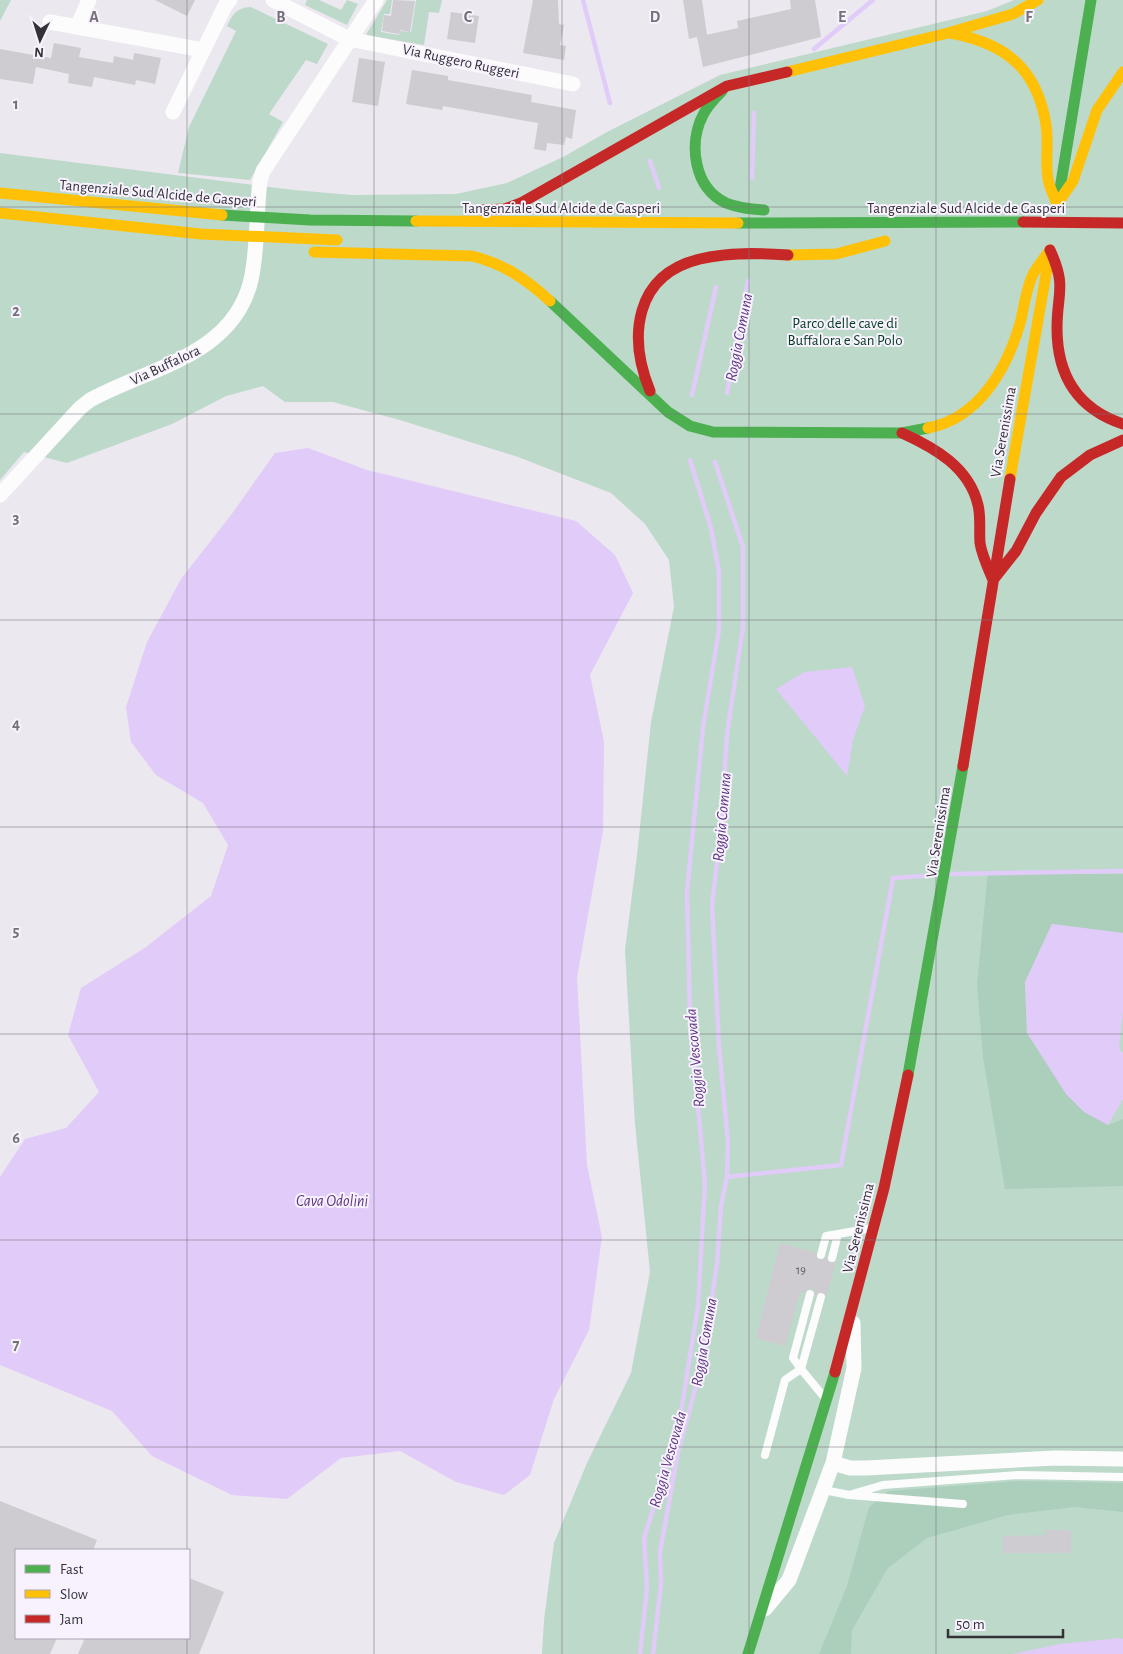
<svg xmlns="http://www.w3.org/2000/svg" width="1123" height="1654" viewBox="0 0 1123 1654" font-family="'Alegreya Sans',sans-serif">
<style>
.green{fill:#bdd9ca}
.forest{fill:#accfbc}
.water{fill:#e1cbf8}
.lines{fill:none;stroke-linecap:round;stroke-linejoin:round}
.stream{stroke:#e1cbf8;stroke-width:4.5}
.building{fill:#cecbd1}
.lane{stroke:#fcfcfd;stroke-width:8}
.street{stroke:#fcfcfd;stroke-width:15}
.fast{stroke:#4caf50;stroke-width:11}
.slow{stroke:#ffc107;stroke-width:11}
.jam{stroke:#c62828;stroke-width:11}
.grid{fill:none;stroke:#747178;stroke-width:1;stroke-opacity:0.55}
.labels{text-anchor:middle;stroke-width:4;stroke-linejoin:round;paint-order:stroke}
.number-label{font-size:12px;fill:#5a585e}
.street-label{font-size:15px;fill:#343137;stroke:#f8f2fe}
.park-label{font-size:15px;fill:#043c21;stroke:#f8f2fe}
.water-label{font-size:16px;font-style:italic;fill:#5c357d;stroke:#f8f2fe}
.grid-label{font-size:16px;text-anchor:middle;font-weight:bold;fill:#747178;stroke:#f8f2fe;stroke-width:4;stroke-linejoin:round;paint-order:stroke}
</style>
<rect width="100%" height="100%" fill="#ebe8f0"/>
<path class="green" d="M0,0H11L0,21Z
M307,0H319L341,10L347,0L358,4L347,25L305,5Z
M387,0H392L390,14H384L381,32L399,35L400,31L411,32L416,0H442L439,13L429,12L424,45L366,35Z
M1014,0H1123V1654H542L544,1620L554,1543L587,1463L631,1373L650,1272L635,1124L625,950L637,855L651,722L674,607L669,560L645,524L611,493L518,457L400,420L333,402H285L263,386L226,396L172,424L67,463L24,452L0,480V153L294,190L352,195L456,194L507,183L563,157L607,132L720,75L987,11Z
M251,7L328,44L317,64L306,60L269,114L283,122L250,180L178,173L189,127L236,31L227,26C233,14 236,8 251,7Z"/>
<path class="forest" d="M988,870L998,874H1123V933L1052,924L1025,982L1027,1033L1108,1125L1123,1119V1186L1005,1189L983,1057L977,985Z
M1018,1481L1123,1483V1512L1074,1507L1008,1515L927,1538L888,1568L852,1630L851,1654H819L847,1586L869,1507L889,1491Z"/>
<path class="water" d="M308,448L367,470L576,521L615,555L633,593L590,675L604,742L603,831L577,977L587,1165L602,1237L589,1330L554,1399L530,1475L504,1495L456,1482L400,1451L341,1458L287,1499L232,1495L152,1456L112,1411L0,1365V1177L25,1139L66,1128L99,1092L68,1035L81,988L146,947L211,896L228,845L203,803L156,775L131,742L126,707L147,642L181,579L231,515L275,453Z
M852,667L865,706L853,740L847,776L776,689L804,672Z
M1052,924L1123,933V1012L1119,1049L1123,1053V1099L1108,1125L1084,1112L1066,1094L1027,1033L1025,982Z
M1120,1638L1123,1639V1654H1013L1060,1644Z"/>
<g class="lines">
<path class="stream" d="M583,0L610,103
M814,49L873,0
M650,161L659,188
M752,178L754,113
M727,393L748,281
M692,395L716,287
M951,874L1123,871
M727,1177L841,1165L893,878L938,875
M640,1654L647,1588L644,1538L678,1431L698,1306L705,1184L690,1018L687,892L703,727L719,630V573L711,528L690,460
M653,1654L661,1584L660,1552L678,1452L702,1364L717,1264L721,1206L727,1177L728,1142L719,1047L712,905L721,829L727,734L743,627V547L715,462"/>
</g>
<path class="building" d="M155,0H195L187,16Z
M393,0L415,1L410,32L400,30L399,34L382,31L384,15L391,16Z
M533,0H558L559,24L564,25L560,45L566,46L564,60L523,53Z
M683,0H702L707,35L701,36L738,28L737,21L791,9L790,0H815L821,37L703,67L697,37L689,39Z
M451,12L479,16L475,43L447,39Z
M54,43L81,48L79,57L113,63L114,56L133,60L134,53L161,58L155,84L136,80L135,85L94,77L92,87L68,83L69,74L36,67L33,84L0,79V49L51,58Z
M359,58L385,62L378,106L352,102Z
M412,70L448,76V80L532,95L531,102L576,110L572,139L566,137L564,145L547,143L546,151L534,149L538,123L443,106L442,110L406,104Z
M780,1243L816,1253L819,1260H823L826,1256L828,1262H836L826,1297L822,1292L815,1296L814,1290L811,1288L804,1293L800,1292L785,1346L756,1338Z
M0,1501L97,1540L93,1550H16V1638H57L50,1654H0Z
M1046,1530H1071V1553H1003V1536L1046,1535Z
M189,1578L224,1592L199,1654H78L85,1638H189Z"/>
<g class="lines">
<path class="lane" d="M821,1255L826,1236L838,1234
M832,1258L838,1234L872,1228
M821,1297L801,1369L824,1397
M765,1455L785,1380L801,1369L793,1358L810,1294
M824,1490L849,1495L963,1504
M849,1495L883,1485L1019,1475L1123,1477"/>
<path class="street" d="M273,0L349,39L573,84
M50,22L203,50
M77,27L89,0
M173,112L225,6L230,0
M0,495L80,408L90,400C150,367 233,356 251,280C258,249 256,213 260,181L263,171L376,0
M833,1463L850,1468H866L1055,1458L1123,1459
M765,1609L789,1580L833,1463L854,1368L853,1323"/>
<path class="fast" d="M722,91C715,98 707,106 703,115C688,144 694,188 726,203C738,208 751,209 764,210
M1058,201L1091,0
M222,215L310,220L416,221
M738,223L1023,222
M550,301L668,412L690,426L713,432L902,433L928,428
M908,1075L963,766
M748,1654L835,1372"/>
<path class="slow" d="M950,33C1005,43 1037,68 1046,125C1049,143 1045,161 1048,179C1049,187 1054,196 1057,204
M787,72L948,33L1013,14L1038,0
M0,193L222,215
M1057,204L1073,181L1097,110L1123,72
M0,213L201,234L337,240
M416,221L738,223
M314,252L472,256C504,264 526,279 550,301
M788,255L836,254L885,241
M928,428C980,418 1008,367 1021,320C1024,306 1026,292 1031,279C1034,269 1044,259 1050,250
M1010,479L1050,252"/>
<path class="jam" d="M482,210L505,209L521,203L727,86L787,72
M1023,222L1123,223
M1050,250C1067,287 1057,292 1057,328C1057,376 1078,409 1123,424
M650,391C628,337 634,275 700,259C728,252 759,253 788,255
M902,433C935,448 969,467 978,505C981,517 979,531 980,543C982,556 988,568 993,580
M993,580L1016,551L1036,513L1061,477L1090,455L1123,440
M963,766L1010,479
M835,1372L884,1188L908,1075"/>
</g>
<path class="grid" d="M187,0V1550M374,0V1654M562,0V1654M749,0V1654M936,0V1654M0,207H1123M0,414H1123M0,620H1123M0,827H1123M0,1034H1123M0,1240H1123M0,1447H1123M187,1638V1654"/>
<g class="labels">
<g class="number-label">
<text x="801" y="1274">19</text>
</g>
<g class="street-label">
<text transform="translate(461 61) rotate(12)" y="5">Via Ruggero Ruggeri</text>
<text transform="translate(158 193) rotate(5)" y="5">Tangenziale Sud Alcide de Gasperi</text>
<text x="561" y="213">Tangenziale Sud Alcide de Gasperi</text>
<text x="966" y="213">Tangenziale Sud Alcide de Gasperi</text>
<text transform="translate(165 365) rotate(-25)" y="5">Via Buffalora</text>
<text transform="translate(1003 432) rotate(-80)" y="5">Via Serenissima</text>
<text transform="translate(938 832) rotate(-81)" y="5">Via Serenissima</text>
<text transform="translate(858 1228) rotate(-76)" y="5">Via Serenissima</text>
</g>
<g class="park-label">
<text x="845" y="328">Parco delle cave di<tspan x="845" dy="17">Buffalora e San Polo</tspan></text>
</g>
<g class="water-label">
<text transform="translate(738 337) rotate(-79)" y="6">Roggia Comuna</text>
<text transform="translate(721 817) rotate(-85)" y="6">Roggia Comuna</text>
<text transform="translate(694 1058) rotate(-95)" y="6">Roggia Vescovada</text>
<text x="332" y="1206">Cava Odolini</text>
<text transform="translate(703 1342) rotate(-80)" y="6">Roggia Comuna</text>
<text transform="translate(667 1459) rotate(-74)" y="6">Roggia Vescovada</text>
</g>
</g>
<g class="grid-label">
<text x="94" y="22">A</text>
<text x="281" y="22">B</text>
<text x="468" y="22">C</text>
<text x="655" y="22">D</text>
<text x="842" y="22">E</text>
<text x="1029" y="22">F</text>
<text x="16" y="109">1</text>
<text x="16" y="316">2</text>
<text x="16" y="523">3</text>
<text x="16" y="729">4</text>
<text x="16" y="936">5</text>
<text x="16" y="1143">6</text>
<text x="16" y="1350">7</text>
</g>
<rect x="15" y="1549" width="175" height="90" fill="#f8f2fe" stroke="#aaa5ae"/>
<rect x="25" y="1565" width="25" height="8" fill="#4caf50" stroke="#aaa5ae"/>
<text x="60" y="1574" font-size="15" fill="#343137">Fast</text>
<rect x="25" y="1590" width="25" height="8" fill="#ffc107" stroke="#aaa5ae"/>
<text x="60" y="1599" font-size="15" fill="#343137">Slow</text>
<rect x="25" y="1615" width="25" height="8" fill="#c62828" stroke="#aaa5ae"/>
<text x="60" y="1624" font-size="15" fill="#343137">Jam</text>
<g transform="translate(40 40) rotate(184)" stroke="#f8f2fe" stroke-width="4" paint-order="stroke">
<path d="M0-4L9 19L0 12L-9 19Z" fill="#343137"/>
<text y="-8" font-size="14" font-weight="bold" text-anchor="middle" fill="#343137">N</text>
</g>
<path d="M948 1629v8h115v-8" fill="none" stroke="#343137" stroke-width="2.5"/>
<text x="956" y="1629" font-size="15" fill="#343137" stroke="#f8f2fe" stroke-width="4" paint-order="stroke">50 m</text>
</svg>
